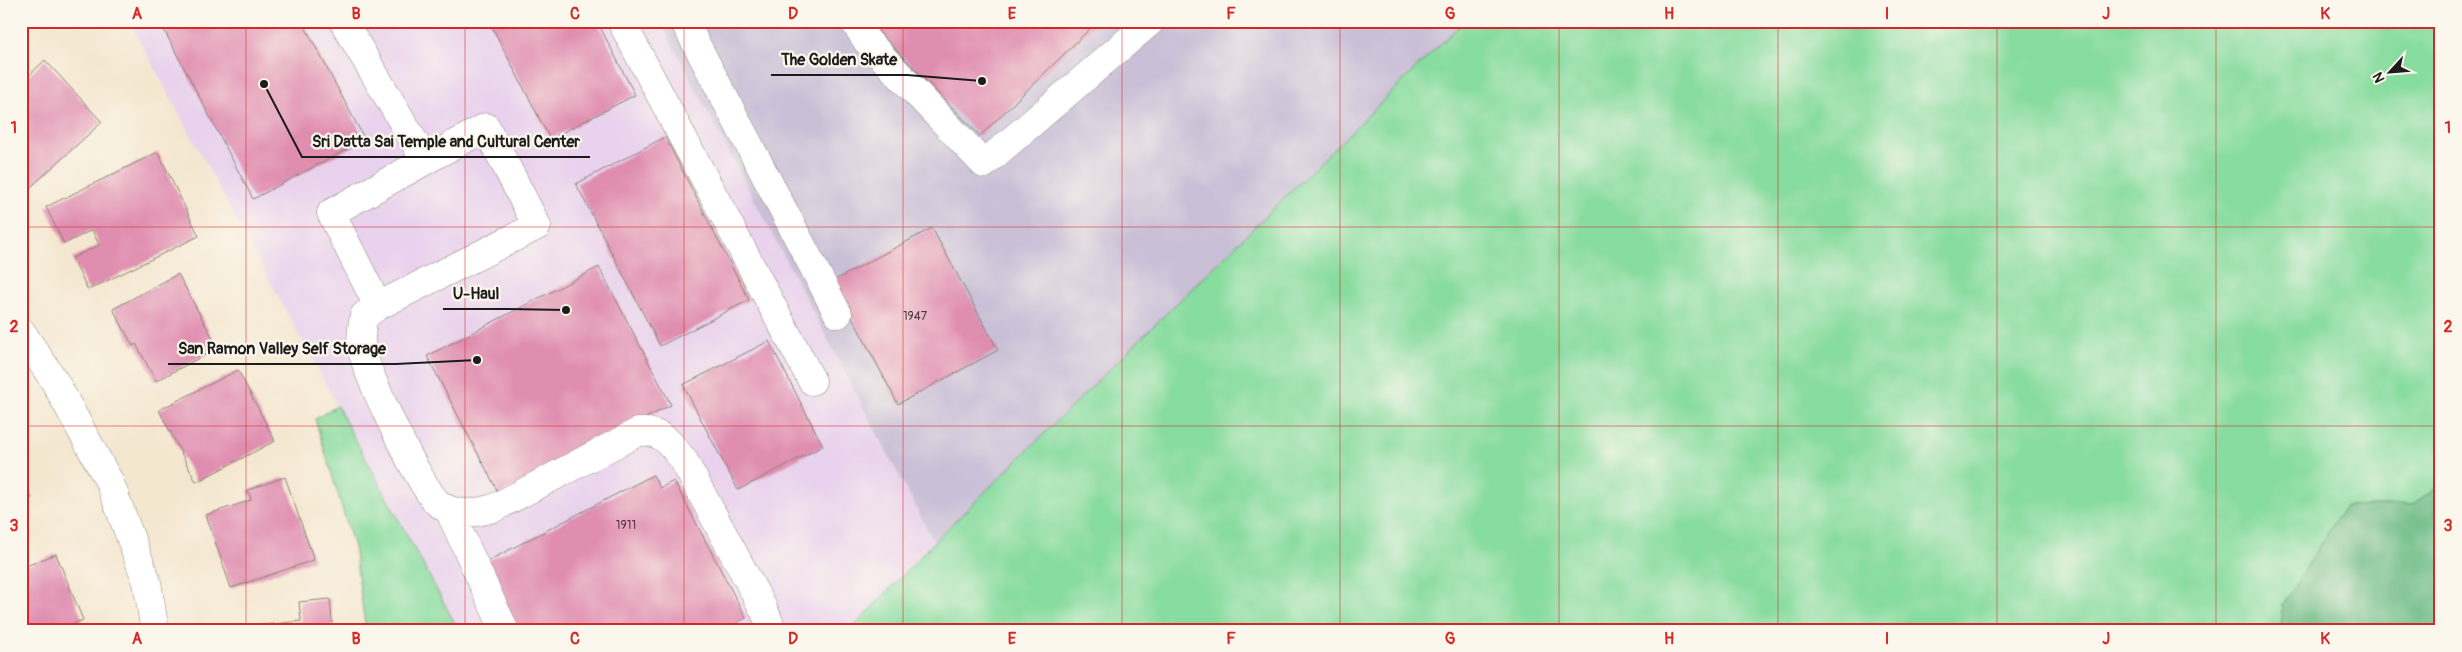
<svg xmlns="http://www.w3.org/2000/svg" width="2462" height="652" viewBox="0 0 2462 652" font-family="Pangolin,sans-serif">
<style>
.built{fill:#e9d2ed}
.industrial{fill:#c9bfd7}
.green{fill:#87dc9f;stroke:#527c5e}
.forest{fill:#6dbc86;stroke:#446c51}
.building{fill:#e08eb0}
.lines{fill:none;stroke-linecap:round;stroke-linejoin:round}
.minor-casing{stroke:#888276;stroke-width:29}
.minor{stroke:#fff;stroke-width:28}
.grid{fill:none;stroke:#d62828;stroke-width:1;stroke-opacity:0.55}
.labels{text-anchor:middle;stroke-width:4.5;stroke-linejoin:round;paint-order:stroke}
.number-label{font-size:12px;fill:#4d3841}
.leader{fill:none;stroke:#1c1c1c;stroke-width:2}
.callout-dot{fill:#1c1c1c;stroke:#fbf7ec;stroke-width:2}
.callout-label{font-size:16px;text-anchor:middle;font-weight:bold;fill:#1c1c1c;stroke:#fbf7ec;stroke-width:4.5;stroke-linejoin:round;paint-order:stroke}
.neatline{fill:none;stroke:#d62828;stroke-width:2}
.grid-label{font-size:16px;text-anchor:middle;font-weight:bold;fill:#d62828}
</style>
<rect width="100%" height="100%" fill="#fbf7ec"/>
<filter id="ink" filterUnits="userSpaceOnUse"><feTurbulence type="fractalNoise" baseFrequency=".02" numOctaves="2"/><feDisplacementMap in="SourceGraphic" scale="10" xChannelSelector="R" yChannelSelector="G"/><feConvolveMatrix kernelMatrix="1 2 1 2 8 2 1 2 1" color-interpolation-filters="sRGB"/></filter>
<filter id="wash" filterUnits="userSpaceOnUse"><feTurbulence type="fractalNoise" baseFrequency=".0096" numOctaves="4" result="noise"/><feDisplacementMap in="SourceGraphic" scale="20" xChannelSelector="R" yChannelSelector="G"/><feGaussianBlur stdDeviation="1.12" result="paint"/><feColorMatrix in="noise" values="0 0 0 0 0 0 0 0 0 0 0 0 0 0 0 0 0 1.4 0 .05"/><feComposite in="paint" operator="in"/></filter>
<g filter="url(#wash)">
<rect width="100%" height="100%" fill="#f4e7d0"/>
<path class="built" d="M129,21H660L934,542L850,631H459Z"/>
<path class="industrial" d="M660,21H1464L934,542Z"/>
<path class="green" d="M1464,21H2441V485L2411,505L2344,507L2283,605L2279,631H850L934,542Z
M337,406L459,631H366L354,547L315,419Z"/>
<path class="forest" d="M2441,485V631H2279L2283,605L2344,507L2411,505Z"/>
<g id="blocks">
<path class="building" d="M177,21H302L365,140L253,199L163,28Z
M489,21H597L635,95L550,139Z
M880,21H1098L980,136L874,27Z
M45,60L102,122L31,187L21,177V149L27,143L21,136V83Z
M665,137L749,300L660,346L576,184Z
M158,152L199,236L88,290L72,258L99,245L92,230L64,244L46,207Z
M932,228L998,350L898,404L833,281Z
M599,267L671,405L499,494L427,356Z
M178,274L218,348L156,381L136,344L133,346L113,309Z
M769,341L823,446L738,490L683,385Z
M238,370L275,441L196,482L159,410Z
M653,475L660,488L674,481L746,618L731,626L733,631H519L484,563Z
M21,477L32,498L21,503Z
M285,477L314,560L231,588L206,515L251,500L248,490Z
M56,554L83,620L56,631H21V568Z
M330,599L333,631H244V627L301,621L299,602Z"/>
</g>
</g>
<g filter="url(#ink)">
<use href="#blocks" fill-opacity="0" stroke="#888276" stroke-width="1"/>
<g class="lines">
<g class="minor-casing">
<path id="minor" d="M343,21L425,160
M621,21L812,381
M684,21L838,314
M854,21L867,41L984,164L1151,21
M486,127L537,226L378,306L331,213Z
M378,306L364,316C362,326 360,339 362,350C367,375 421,490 439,504C456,517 476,513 494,508L638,432C661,430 671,443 684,461L763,608L770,624L768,631
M21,331L55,382L110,483L147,582L155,631
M449,510L505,631"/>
</g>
<use href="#minor" class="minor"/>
</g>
</g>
<path class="grid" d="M246,21V631M465,21V631M684,21V631M903,21V631M1122,21V631M1340,21V631M1559,21V631M1778,21V631M1997,21V631M2216,21V631M21,227H2441M21,426H2441"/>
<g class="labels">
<g class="number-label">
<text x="915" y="320">1947</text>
<text x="626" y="529">1911</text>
</g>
</g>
<path class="leader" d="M982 81L907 75H771M264 84L302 157H590M566 310L509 309H443M477 360L396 364H168"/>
<g class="callout-dot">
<circle cx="982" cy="81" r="5"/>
<circle cx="264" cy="84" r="5"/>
<circle cx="566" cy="310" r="5"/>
<circle cx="477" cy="360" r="5"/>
</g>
<g class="callout-label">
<text x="839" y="65">The Golden Skate</text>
<text x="446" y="147">Sri Datta Sai Temple and Cultural Center</text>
<text x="476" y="299">U-Haul</text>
<text x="282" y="354">San Ramon Valley Self Storage</text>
</g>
<rect width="2462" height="652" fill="none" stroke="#fbf7ec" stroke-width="55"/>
<g transform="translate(2390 72) rotate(244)" stroke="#fbf7ec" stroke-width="4" paint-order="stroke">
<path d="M0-4L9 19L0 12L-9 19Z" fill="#1c1c1c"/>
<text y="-8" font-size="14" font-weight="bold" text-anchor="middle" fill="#1c1c1c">N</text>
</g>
<rect x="28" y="28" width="2406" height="596" class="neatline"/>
<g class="grid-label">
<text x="137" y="19">A</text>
<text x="356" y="19">B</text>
<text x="575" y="19">C</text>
<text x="793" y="19">D</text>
<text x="1012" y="19">E</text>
<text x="1231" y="19">F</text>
<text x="1450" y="19">G</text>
<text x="1669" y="19">H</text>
<text x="1887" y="19">I</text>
<text x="2106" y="19">J</text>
<text x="2325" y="19">K</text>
<text x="14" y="133">1</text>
<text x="2448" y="133">1</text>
<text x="14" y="332">2</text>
<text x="2448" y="332">2</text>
<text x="14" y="531">3</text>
<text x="2448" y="531">3</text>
<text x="137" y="644">A</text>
<text x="356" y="644">B</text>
<text x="575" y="644">C</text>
<text x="793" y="644">D</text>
<text x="1012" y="644">E</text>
<text x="1231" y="644">F</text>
<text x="1450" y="644">G</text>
<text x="1669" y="644">H</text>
<text x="1887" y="644">I</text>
<text x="2106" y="644">J</text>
<text x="2325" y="644">K</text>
</g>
</svg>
